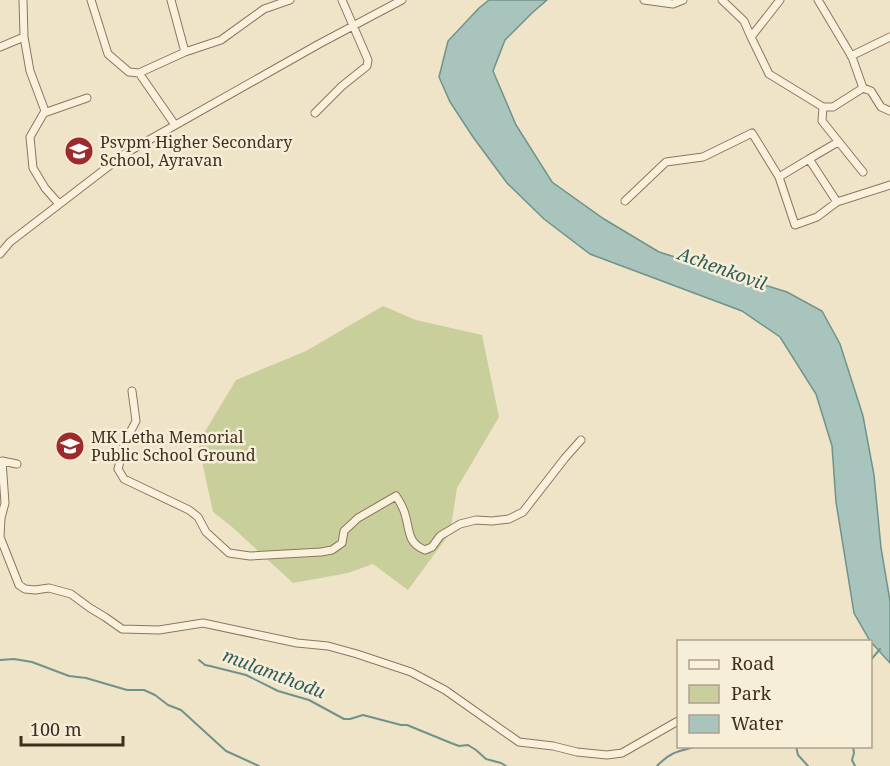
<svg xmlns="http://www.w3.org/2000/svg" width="890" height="766" viewBox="0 0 890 766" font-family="'Noto Serif',serif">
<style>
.green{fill:#c9cf9b}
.water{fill:#a9c4bc;stroke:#6f938a;stroke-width:1.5}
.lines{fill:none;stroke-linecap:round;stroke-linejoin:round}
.stream{stroke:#6f938a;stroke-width:2}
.street-casing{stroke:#8d765c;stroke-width:9}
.street{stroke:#faf1dc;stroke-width:7}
.labels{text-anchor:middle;stroke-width:5;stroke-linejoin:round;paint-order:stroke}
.poi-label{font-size:16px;fill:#3d2e20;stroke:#f7eed8;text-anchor:start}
.water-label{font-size:18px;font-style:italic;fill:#2f5d5a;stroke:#f7eed8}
</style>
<rect width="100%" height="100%" fill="#f0e4c8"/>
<path class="green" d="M383,306L416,320L482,335L499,417L457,488L450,533L408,590L373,564L348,573L293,583L231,526L213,512L198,443L236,380L306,351Z"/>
<path class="water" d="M489,0H547L532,13L505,40L493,71L516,125L552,182L604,219L659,252L787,292L822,311L840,344L863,416L874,475L881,548L890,601V663L870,641L854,613L836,502L832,446L816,394L780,337L742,311L590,254L544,219L507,183L473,137L450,102L439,77L448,41L479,8Z"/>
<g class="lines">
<path class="stream" d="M0,660L14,659L32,662L69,676L86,678L127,690H144L155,695L168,705L181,710L226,751L259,766
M199,660L205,665L210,666L246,675L278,691L309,700L344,719H350L363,715L401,725H407L451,743L459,746L468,745L476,750L486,759L501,763L506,766
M870,661L880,649
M796,746L798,755L808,766
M853,746L854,753L852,760L855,766
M657,766C671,751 680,751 698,746"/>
<g class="street-casing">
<path id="street" d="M23,0L24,37L30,71L45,111L30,137L33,168L45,188L59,204
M91,0L108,54L129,72L139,73L185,52
M171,0L185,52L221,40L264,9L290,0
M644,0L673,4L683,0
M722,0L744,21L751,37L780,0
M818,0L852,57L863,88L871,91L881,107L890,111
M751,37L769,74L823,107H833L863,88
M0,47L24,37
M851,56L890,37
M139,73L175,125
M823,107L822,121L863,172
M44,113L87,98
M315,113L342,86L367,66L368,60L342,0
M838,142L809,159L837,202L890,185
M809,159L779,177L795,225L817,217L837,202
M625,201L666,162L703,157L752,133L779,177
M0,254L10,242L126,153L319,44L402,0
M132,391L136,421L125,442L118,469L124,479L189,510L198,517L206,532L229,553L250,556L321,552L332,550L342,543L344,531L358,518L396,496C400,502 403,507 405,514C410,530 407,543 425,550L432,547L440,536L460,524L476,520L492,521L509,519L523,512L565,458L581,440
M17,464L2,461L5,503L1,518L0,537L19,585L25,589L35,590L49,588L71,594L90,608L105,617L122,629L159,630L203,623L297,643L328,646L357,654L411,672L445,690L519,742L553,746L577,752L607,755L622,753L678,721"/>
</g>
<use href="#street" class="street"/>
</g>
<defs>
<g id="school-disc" transform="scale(1.5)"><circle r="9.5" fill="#9e2a2b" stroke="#f7eed8"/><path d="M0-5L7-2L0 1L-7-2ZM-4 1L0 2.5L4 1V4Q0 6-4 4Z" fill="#fff"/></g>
</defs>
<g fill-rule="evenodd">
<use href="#school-disc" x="79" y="151"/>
<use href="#school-disc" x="70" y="446"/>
</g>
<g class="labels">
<g class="poi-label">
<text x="100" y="148">Psvpm Higher Secondary<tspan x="100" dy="18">School, Ayravan</tspan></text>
<text x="91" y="443">MK Letha Memorial<tspan x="91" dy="18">Public School Ground</tspan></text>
</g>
<g class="water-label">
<text transform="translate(722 269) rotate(20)" y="6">Achenkovil</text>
<text transform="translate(274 674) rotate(21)" y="6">mulamthodu</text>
</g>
</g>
<rect x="677" y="640" width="195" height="108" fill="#f7eed8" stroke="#ada18e" stroke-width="1.5"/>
<rect x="689" y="660" width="30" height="9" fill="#faf1dc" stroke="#ada18e" stroke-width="1.5"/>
<text x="731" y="670" font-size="18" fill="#3d2e20">Road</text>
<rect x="689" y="685" width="30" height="18" fill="#c9cf9b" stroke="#ada18e" stroke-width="1.5"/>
<text x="731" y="700" font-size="18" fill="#3d2e20">Park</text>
<rect x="689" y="715" width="30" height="18" fill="#a9c4bc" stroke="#ada18e" stroke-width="1.5"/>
<text x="731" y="730" font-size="18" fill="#3d2e20">Water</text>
<path d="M21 736v9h102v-9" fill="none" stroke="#3d2e20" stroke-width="3"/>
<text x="30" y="736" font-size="18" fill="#3d2e20" stroke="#f7eed8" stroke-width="4.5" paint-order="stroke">100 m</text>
</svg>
